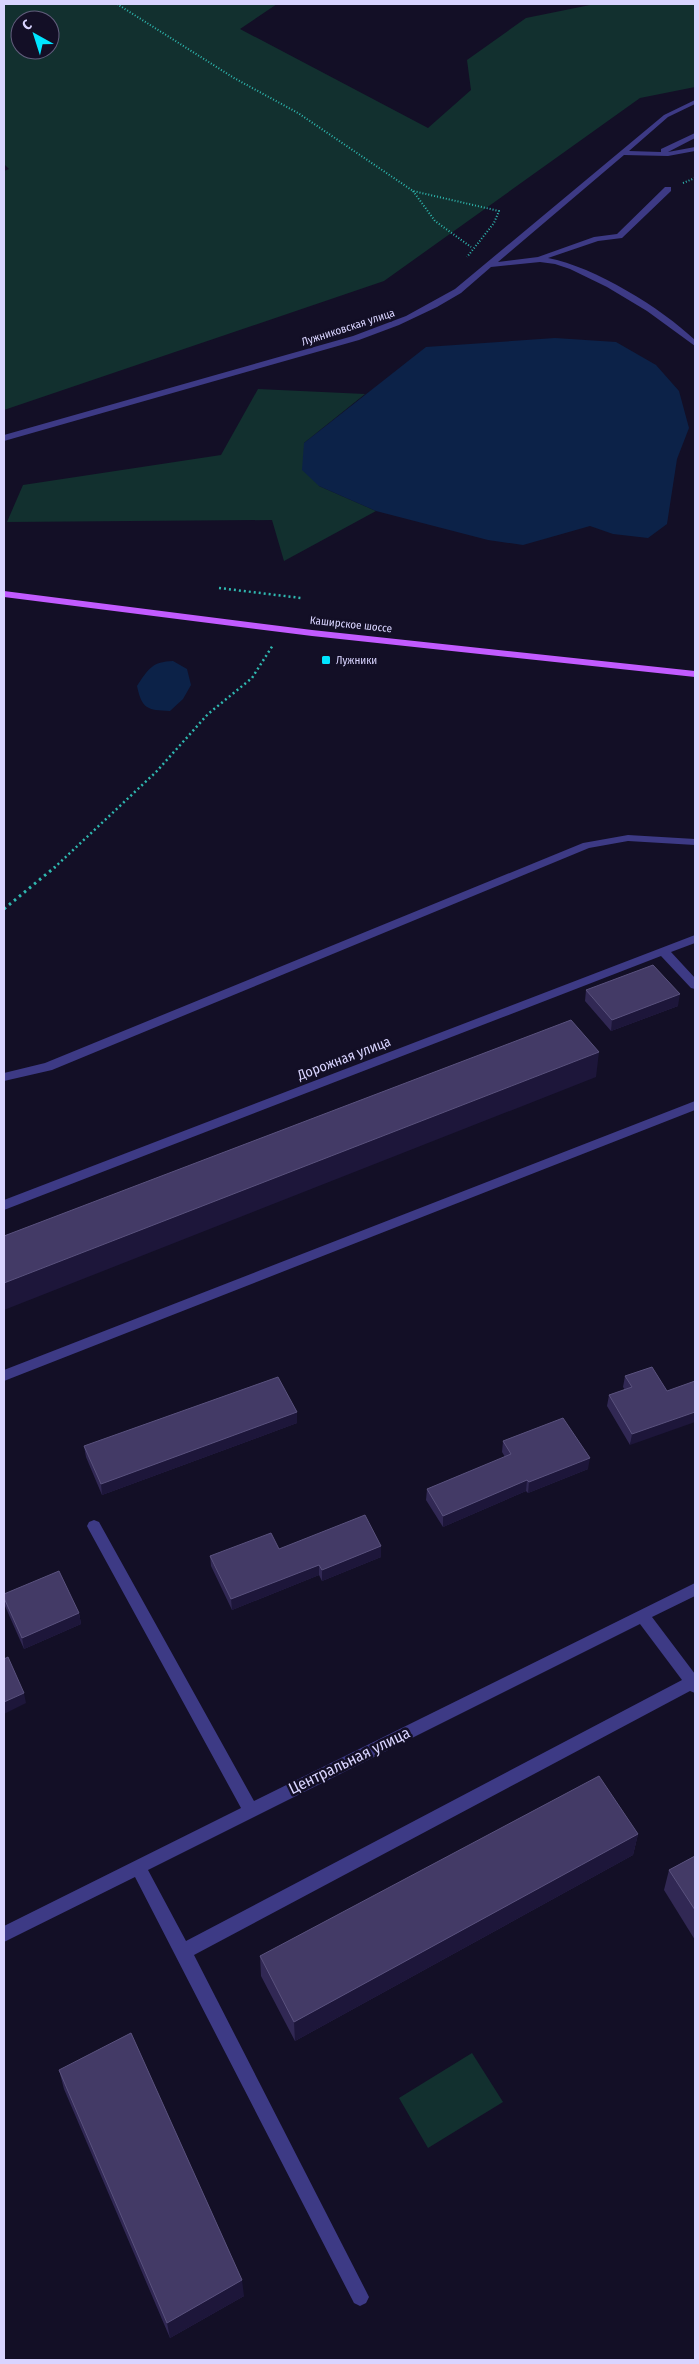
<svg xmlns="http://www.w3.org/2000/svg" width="699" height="2364" viewBox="0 0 699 2364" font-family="'Fira Sans Condensed',sans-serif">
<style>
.green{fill:#12302f;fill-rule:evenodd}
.water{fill:#0c2248}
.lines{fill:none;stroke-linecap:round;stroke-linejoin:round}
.path-far2{stroke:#2fb8b0;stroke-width:2;stroke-dasharray:1 2;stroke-linecap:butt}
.path-far1{stroke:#2fb8b0;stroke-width:2.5;stroke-dasharray:2 3;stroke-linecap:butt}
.path{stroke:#2fb8b0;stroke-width:3;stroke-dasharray:2.5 4;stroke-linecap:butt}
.minor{fill:#3d3a85;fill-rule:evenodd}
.major{fill:#c25bff;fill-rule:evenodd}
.wall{fill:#312854}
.shaded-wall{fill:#1d163a}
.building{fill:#433a66;stroke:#5a527e}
.poi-dot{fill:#00e5ff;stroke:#130f26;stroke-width:2}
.labels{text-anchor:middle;stroke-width:5;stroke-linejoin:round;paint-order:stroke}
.far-street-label{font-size:11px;fill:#d9d4ff;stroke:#130f26}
.far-poi-label{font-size:11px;fill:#d9d4ff;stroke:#130f26;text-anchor:start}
.street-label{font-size:14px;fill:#d9d4ff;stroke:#130f26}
.near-street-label{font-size:16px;fill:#d9d4ff;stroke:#130f26}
</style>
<rect width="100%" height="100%" fill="#130f26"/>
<path class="green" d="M4,4H277L240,29L428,128L471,90L467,60L526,18L595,4H695V87L640,98L384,281L4,410V171L9,169L4,164ZM20,20H50V50H20Z
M258,389L365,394L304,443L319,486L376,511L284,561L272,520L7,522L23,485L221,455Z
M472,2053L503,2102L428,2148L399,2098Z"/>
<path class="water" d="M555,338L616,342L656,365L679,391L689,428L677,459L667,524L648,538L613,534L590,526L523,545L488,540L376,511L319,486L302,470L304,443L426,347Z
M173,661L187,669L191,685L183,699L170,711C147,710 142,709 137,686C149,668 152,662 173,661Z"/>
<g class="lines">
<path class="path-far2" d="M117,4L234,78L298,113L413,191L499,211L494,223L467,257
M683,183L695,178
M413,191L435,221L471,247"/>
<path class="path-far1" d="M219,588L301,598
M54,868L156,772L208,714L252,678L273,645"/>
<path class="path" d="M4,909L55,867"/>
<path class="minor" d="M695,100V104L668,117L629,151L661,152V149L695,133V138L668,152L695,147V151L668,156L624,155L498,262L538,257L594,237L617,234L665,187H671V191L622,238L598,241L548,258C595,267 661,308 695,340V346L647,311L607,287L570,269L555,264L540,262L491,267L461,293L437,307L399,325L359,340L4,441V435L353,336L406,316L455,289L664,115Z
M628,835L695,839V845L628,841L589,848L52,1070L4,1081V1073L45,1063L583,843Z
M695,935V943L671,952L695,978V989L691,988L661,956L4,1210V1200Z
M695,1101V1110L4,1381V1370Z
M94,1520L99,1522L254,1801L695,1583V1596L652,1617L695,1674V1693L690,1691L194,1955L366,2291L369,2297L366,2303L360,2306L354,2303L135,1877L4,1942V1926L241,1808L89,1530L87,1526L89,1522ZM640,1624L682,1680L186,1941L148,1870Z"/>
<path class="major" d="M4,591L312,630L695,671V677L312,636L4,597Z"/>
</g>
<path class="wall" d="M586,990L678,1006L611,1031L585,1001Z
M652,1367L630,1445L607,1406L609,1395L625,1390L623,1387L625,1376Z
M297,1412V1423L102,1495L86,1457L84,1446Z
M503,1441L588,1469L528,1493L526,1491L443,1527L426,1500L427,1489L505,1457L502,1452Z
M381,1546V1557L322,1581L319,1575L232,1610L211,1566L210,1556L279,1549Z
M4,1594L79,1613L81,1624L24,1649L5,1606L4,1601Z
M638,1834L633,1855L295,2041L261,1976L260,1956Z
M695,1856V1940L664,1890L669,1870Z
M59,2070L244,2296L170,2338L64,2089Z"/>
<path class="shaded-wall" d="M680,994L678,1006L611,1031L612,1020Z
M599,1052L596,1077L4,1310V1283Z
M297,1412V1423L102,1495L101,1484Z
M695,1412V1422L630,1445L632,1434Z
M590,1458L588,1469L528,1493L529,1482Z
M527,1480L526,1491L443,1527V1516Z
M381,1546V1557L322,1581V1570Z
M319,1565V1575L232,1610L231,1599Z
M79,1613L81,1624L24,1649L22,1638Z
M24,1693L26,1703L4,1714V1702Z
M638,1834L633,1855L295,2041L294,2022Z
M242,2280L244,2296L170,2338L167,2323Z"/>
<path class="building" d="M653,965L680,994L612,1020L586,990Z
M571,1020L599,1052L4,1283V1236Z
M652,1367L667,1391L695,1381V1412L632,1434L609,1395L632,1387L625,1376Z
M278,1377L297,1412L101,1484L84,1446Z
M563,1418L590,1458L529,1482L527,1480L443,1516L427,1489L511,1454L503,1441Z
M365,1515L381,1546L322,1570L319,1565L231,1599L210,1556L271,1533L279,1549Z
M59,1571L79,1613L22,1638L4,1598V1594Z
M8,1657L24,1693L4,1702V1659Z
M599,1776L638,1834L294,2022L260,1956Z
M695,1856V1910L669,1870Z
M131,2033L242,2280L167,2323L59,2070Z"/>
<rect class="poi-dot" x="321" y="655" width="10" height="10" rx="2.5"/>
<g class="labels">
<g class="far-street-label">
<text transform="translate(348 327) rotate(-18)" y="4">Лужниковская улица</text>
<text transform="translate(351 624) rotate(6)" y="4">Каширское шоссе</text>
</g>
<g class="far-poi-label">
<text x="336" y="664">Лужники</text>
</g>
<g class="street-label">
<text transform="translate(344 1058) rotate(-21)" y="5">Дорожная улица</text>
</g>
<g class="near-street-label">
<text transform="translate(349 1760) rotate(-26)" y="6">Центральная улица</text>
</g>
</g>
<rect width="699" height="2364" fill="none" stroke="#d9d4ff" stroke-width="10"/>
<g transform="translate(35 35) rotate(321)"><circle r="24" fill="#130f26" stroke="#625e7d"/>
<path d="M0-4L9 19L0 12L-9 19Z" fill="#00e5ff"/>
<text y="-8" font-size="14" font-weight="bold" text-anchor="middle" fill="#d9d4ff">С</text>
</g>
</svg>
